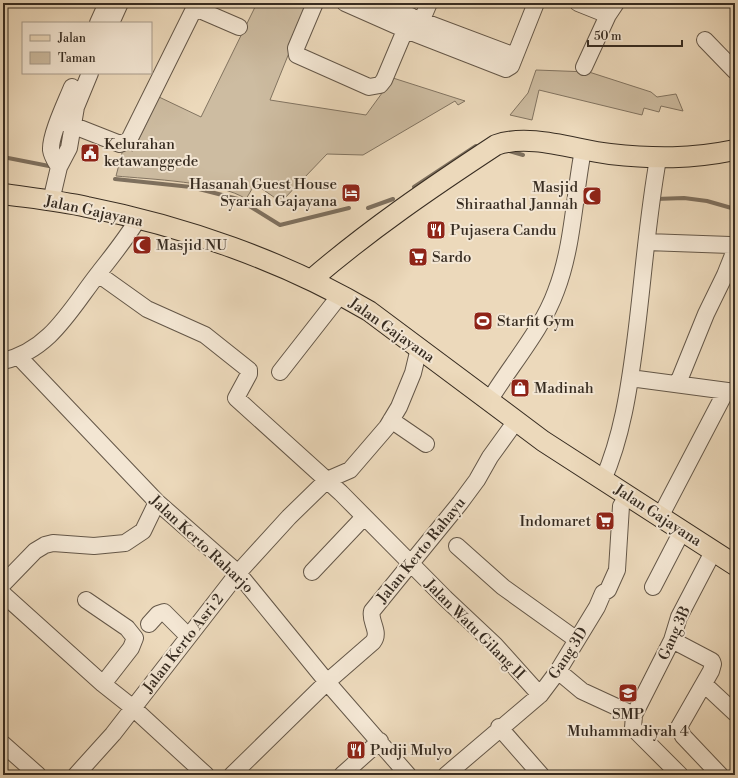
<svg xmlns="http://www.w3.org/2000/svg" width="738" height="778" viewBox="0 0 738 778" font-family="'Libre Bodoni',serif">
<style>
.green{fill:#cdbca1;stroke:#827461}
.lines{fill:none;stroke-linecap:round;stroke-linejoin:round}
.stream{stroke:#7e705e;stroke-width:4}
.minor-casing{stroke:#645748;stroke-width:18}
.major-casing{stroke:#372c21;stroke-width:22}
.minor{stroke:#f3e6d3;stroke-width:16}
.major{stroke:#ecd9bb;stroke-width:20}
.labels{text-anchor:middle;stroke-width:4;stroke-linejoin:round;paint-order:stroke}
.poi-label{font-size:15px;fill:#372c21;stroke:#f3e6d3;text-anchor:start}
.street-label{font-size:15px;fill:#372c21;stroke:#f3e6d3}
</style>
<rect width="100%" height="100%" fill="#ecd9bb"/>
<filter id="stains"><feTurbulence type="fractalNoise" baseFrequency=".005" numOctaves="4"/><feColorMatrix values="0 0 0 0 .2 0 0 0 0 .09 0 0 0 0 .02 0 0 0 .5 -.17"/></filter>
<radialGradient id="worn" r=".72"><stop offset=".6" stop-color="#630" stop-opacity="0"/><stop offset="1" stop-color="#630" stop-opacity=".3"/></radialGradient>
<path class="green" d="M257,3H292L308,6L270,100L366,115L393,78L465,101L458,105L455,101L363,155L327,154L281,202L255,184L246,199C222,182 147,179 116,176L123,149L133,151L159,97L201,117Z
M536,70L589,72L651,92L657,97L676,94L683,111L661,106L659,112L644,108L642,115L539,90L532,120L510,115L528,93Z"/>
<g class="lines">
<path class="stream" d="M506,150L523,155
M3,157L49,166
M115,179L191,187L238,199L280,225L349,208
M414,187L476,146
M656,199L684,198L707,201L735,209
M368,208L393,199"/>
<g class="minor-casing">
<path id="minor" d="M315,3L296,48L297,55L369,87L380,85L384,80L411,16
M345,3L406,30L506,69L511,66L536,3
M381,3L422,21L515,56
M578,3L608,15
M195,8L239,27
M98,23L107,3
M111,23L120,3
M417,31L429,3
M705,40L735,71
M584,67L608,15L616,3
M59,120L120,144L129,140L197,3
M59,167C56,162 52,157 51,150C50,135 66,102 72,87
M51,201L59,167L69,148L76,107L90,73
M647,242L730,245L735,249
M98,274L147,309L205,335L249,370V374L236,398L341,493L445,598L495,645L540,695
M19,357L157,502L238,573L327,682L408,775
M3,361C50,350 70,310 98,274C112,256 126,239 138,219
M280,372L341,294
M630,378L735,392
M678,383L706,314L725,275L735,250
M489,401C510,366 542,330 556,291C573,247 574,197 583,150
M391,420L426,444
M603,480C622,437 629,389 635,343C643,282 647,220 658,159
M660,517L726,391
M457,546L503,587L577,640
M312,572L364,517
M3,584L35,551L45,545L53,543L94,546L125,543L143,531L157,502
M653,587L682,531
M3,594L103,684L132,707L206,775
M86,600L127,628L135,638L131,648L103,684
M149,624L158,614L164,612L188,636
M672,640L712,661L713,664L711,671L679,727L683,736L720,775
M558,671L582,691L634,715
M704,684L735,713
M499,727L541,775
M3,744L38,775
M76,775L113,734L238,573L289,517L327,480L350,470L387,427L399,407L413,373L419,348
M232,775L327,682L373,642C381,632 369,621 372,611L460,503L477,480L490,457L516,421
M342,775L380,741
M446,775L540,695L558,671L597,607L603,593L608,590L617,570L621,506L628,495
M680,775L633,728L634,715L672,640L679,617L714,550"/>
</g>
<g class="major-casing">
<path id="major" d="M3,194C31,198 60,201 87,207C183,226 284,261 369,311L543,441L735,565
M311,280C369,230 432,187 496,145C530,133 575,150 610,154C655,159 691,159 735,150"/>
</g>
<use href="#minor" class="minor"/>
<use href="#major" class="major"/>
</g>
<defs>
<g id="civic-square" transform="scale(1)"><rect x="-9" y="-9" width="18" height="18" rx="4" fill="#8f2418" stroke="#f3e6d3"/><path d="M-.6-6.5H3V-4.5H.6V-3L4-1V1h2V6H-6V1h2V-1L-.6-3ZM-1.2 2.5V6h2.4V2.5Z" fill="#fff"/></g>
<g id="hotel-square" transform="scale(1)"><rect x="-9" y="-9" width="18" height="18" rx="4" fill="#8f2418" stroke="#f3e6d3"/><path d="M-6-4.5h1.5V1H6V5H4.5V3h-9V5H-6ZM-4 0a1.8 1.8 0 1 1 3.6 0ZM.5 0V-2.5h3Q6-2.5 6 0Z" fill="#fff"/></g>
<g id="mosque-square" transform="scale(1)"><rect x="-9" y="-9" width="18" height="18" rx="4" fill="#8f2418" stroke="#f3e6d3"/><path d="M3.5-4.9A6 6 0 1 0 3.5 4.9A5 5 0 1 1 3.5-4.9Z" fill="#fff"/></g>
<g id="restaurant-square" transform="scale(1)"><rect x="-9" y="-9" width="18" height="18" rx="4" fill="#8f2418" stroke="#f3e6d3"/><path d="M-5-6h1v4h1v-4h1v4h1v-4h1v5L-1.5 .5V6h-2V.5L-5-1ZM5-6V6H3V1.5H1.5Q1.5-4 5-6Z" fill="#fff"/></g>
<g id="supermarket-square" transform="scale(1)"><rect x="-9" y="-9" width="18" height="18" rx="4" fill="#8f2418" stroke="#f3e6d3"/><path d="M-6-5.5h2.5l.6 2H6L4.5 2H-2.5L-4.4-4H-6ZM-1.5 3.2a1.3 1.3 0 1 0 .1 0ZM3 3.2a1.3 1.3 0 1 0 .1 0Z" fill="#fff"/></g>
<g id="stadium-square" transform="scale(1)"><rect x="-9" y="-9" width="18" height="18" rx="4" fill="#8f2418" stroke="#f3e6d3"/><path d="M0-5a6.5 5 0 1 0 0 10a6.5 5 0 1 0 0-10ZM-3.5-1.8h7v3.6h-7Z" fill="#fff"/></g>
<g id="shop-square" transform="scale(1)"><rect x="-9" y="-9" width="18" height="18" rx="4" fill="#8f2418" stroke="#f3e6d3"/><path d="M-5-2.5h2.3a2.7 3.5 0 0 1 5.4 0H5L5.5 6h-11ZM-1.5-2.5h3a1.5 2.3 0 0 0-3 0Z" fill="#fff"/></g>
<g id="school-square" transform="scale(1)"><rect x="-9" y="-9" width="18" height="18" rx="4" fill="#8f2418" stroke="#f3e6d3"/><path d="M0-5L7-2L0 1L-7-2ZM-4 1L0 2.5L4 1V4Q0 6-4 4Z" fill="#fff"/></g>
</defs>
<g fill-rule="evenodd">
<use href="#civic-square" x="90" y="153"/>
<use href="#hotel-square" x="351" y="193"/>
<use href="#mosque-square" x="592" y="196"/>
<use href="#restaurant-square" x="436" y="230"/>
<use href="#mosque-square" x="142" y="245"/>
<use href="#supermarket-square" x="418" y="257"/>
<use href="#stadium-square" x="483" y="321"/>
<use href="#shop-square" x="520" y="388"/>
<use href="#supermarket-square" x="605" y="521"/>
<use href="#school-square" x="628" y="693"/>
<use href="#restaurant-square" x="356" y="750"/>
</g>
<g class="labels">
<g class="poi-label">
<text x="104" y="149">Kelurahan<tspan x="104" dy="17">ketawanggede</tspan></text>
<text x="337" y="189" text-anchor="end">Hasanah Guest House<tspan x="337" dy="17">Syariah Gajayana</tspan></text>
<text x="578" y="192" text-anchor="end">Masjid<tspan x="578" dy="17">Shiraathal Jannah</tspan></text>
<text x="450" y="235">Pujasera Candu</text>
<text x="156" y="250">Masjid NU</text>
<text x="432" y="262">Sardo</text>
<text x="497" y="326">Starfit Gym</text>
<text x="534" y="393">Madinah</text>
<text x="591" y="526" text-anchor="end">Indomaret</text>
<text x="628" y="719" text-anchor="middle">SMP<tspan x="628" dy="17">Muhammadiyah 4</tspan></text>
<text x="370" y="755">Pudji Mulyo</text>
</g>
<g class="street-label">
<text transform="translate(94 211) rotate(12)" y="5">Jalan Gajayana</text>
<text transform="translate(392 330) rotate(35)" y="5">Jalan Gajayana</text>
<text transform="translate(658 515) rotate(33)" y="5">Jalan Gajayana</text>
<text transform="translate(202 544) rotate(43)" y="5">Jalan Kerto Raharjo</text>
<text transform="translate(421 550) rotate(-51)" y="5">Jalan Kerto Rahayu</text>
<text transform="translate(475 629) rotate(45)" y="5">Jalan Watu Gilang II</text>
<text transform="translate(674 633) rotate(-66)" y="5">Gang 3B</text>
<text transform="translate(183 643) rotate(-52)" y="5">Jalan Kerto Asri 2</text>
<text transform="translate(568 653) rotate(-57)" y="5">Gang 3D</text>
</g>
</g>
<rect width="738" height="778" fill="none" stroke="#ecd9bb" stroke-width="16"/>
<rect x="4" y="4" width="730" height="770" fill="none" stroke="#372c21" stroke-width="2"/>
<rect x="8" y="8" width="722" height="762" fill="none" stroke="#372c21"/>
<rect x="22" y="22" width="130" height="52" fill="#f3e6d3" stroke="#a89c8c"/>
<rect x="30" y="35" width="20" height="6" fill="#ecd9bb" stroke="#a89c8c"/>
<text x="58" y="42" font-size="12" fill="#372c21">Jalan</text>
<rect x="30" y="52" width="20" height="12" fill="#cdbca1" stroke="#a89c8c"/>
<text x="58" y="62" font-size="12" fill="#372c21">Taman</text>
<path d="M588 40v6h94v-6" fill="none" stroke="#372c21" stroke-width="2"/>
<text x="594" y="40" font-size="12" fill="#372c21" stroke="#f3e6d3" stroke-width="3" paint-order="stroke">50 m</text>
<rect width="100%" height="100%" filter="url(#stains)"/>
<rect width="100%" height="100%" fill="url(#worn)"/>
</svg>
